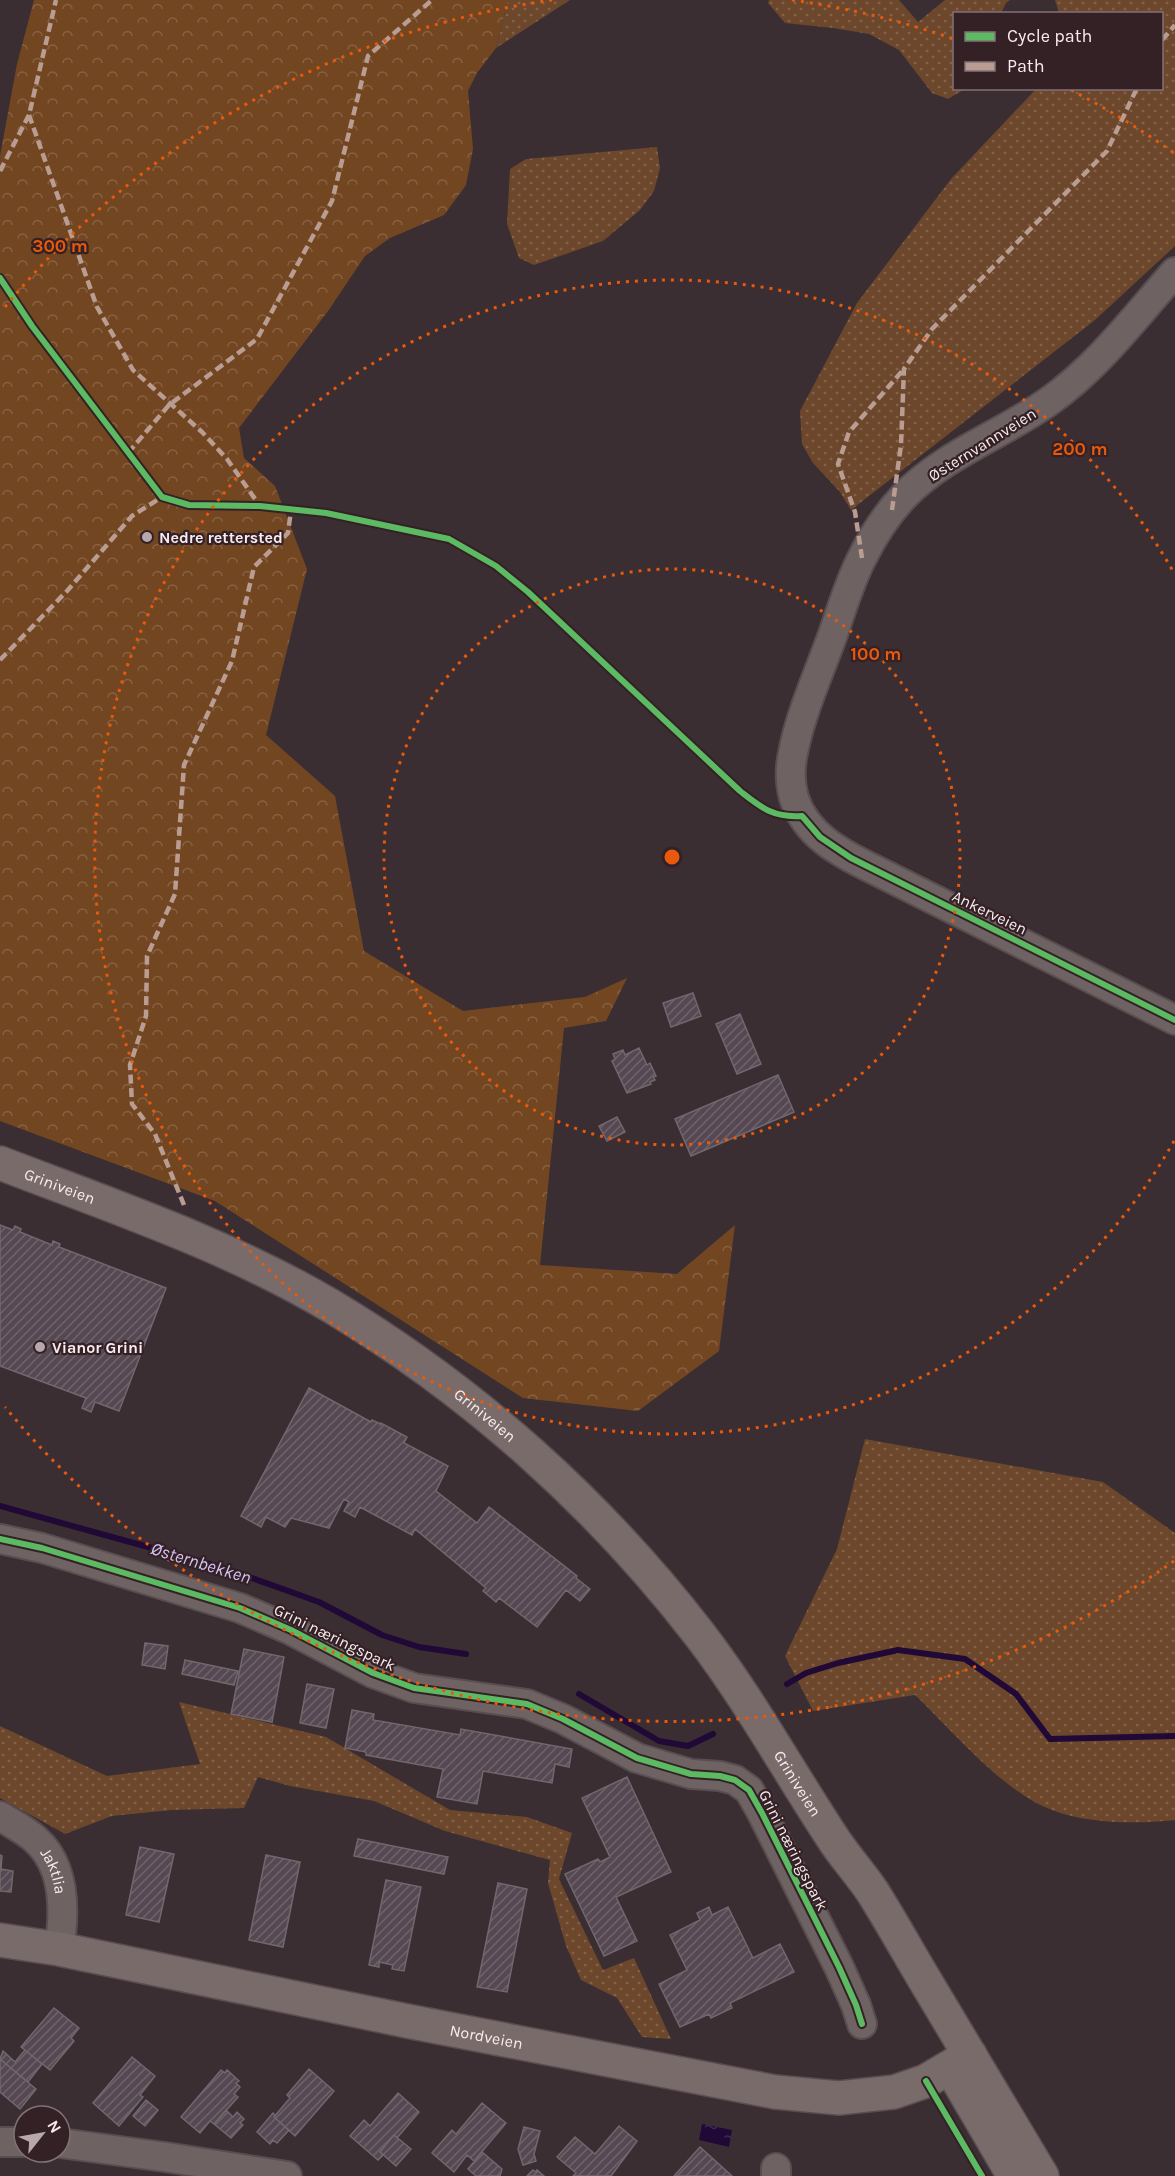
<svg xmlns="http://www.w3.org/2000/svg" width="1175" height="2176" viewBox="0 0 1175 2176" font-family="Karla,sans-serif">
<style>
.grass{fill:url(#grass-dots)}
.forest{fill:url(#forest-crowns)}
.water{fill:url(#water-ripples)}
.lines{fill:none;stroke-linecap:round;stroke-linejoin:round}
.stream{stroke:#200936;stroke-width:6}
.building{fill:url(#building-hatch);stroke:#71686d;stroke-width:1.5}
.minor-casing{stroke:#584d51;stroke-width:32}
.major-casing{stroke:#584d51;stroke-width:36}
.minor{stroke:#6e6362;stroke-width:28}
.major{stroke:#7a6b6b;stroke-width:33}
.quiet{stroke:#b99d93;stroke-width:4.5;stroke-dasharray:9 4.5;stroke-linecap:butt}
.cycleway-casing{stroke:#342126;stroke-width:10}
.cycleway{stroke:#5cba63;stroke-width:6}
.ring{fill:none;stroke:#e8590c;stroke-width:3;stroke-dasharray:3 6}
.poi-dot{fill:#b6a8ac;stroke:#342126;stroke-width:2}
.labels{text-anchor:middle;stroke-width:4.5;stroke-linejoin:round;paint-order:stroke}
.street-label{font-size:16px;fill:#f8eaee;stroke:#342126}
.poi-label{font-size:16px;font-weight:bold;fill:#f8eaee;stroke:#342126;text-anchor:start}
.water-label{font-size:18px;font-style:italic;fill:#d5c4f6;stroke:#342126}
.centre{fill:#e8590c;stroke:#342126;stroke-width:3}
.ring-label{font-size:18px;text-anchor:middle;font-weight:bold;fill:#e8590c;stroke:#342126;stroke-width:4.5;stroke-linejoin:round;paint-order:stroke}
</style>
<defs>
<pattern id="grass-dots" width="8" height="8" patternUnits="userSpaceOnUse" patternTransform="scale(1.5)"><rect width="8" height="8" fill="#6c472c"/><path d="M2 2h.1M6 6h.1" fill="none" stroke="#82624b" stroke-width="1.8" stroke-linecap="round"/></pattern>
<pattern id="forest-crowns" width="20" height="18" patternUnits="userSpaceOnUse" patternTransform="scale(1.5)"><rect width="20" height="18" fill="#734622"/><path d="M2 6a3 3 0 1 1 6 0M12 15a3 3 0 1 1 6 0" fill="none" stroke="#886142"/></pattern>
<pattern id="water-ripples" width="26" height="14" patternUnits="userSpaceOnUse" patternTransform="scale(1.5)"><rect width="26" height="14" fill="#200936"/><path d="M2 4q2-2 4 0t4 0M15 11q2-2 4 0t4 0" fill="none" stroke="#412d53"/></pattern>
<pattern id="building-hatch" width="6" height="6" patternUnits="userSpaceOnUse" patternTransform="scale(1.5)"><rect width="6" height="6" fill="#564852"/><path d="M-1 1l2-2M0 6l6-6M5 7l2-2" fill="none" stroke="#6f636b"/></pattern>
</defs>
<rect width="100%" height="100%" fill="#3a2e32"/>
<path class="grass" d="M508,0H570L496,48Z
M769,0H899L918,22L945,0H1010L1006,3L1001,13L954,14V88L965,89L948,99L932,93L899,50L869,34L833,28L785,23L768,3Z
M1055,0H1175V246L1095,320L851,510L840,492L813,463L802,444L800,411L857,303L951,179L1036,89L1162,88V14L1059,13Z
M657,147L660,168L654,191L640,210L603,241L534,265L519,258L507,224L510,169L526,159Z
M865,1439L1103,1482L1175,1533V1820C1137,1824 1088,1824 1052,1810C1004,1793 952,1730 915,1695L813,1711L785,1656L837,1549Z
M179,1702L326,1737L450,1810L527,1817L572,1833L559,1879L603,1970L634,1958L671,2039L642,2037L617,1998L581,1980L566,1946L548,1883L550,1860L445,1831L374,1801L290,1786L258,1777L244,1808L172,1810L112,1816L65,1834L0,1798V1726L107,1776L200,1764Z"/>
<path class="forest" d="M34,0H508L496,48L477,73L468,91L473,149L466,185L444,215L390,238L365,256L328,311L239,428L244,458L275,486L307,569L266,735L335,796L364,951L463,1011L585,997L627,978L606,1021L564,1028L540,1265L677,1274L735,1225L719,1351L638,1411L523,1398L215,1201L0,1121V156L17,64Z"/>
<path class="water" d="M702,2124L732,2130L729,2147L699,2140Z"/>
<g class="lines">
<path class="stream" d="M0,1506L224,1568L319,1602L382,1635L419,1647L466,1654
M787,1684L806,1673L838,1663L898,1650L965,1659L1016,1694L1050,1739L1175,1736
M579,1694L659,1741L688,1746L713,1734"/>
</g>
<path class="building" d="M693,993L701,1016L671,1027L663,1003Z
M740,1014L761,1064L737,1074L716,1024Z
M639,1048L647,1065L650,1063L656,1076L653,1077L655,1080L650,1082L651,1084L627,1093L612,1061L615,1059L613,1054L623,1050L625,1055Z
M778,1075L794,1112L691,1156L675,1119Z
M617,1117L625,1132L607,1141L599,1126Z
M0,1225L13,1230L15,1226L21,1229L20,1232L52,1245L53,1241L60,1244L59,1247L166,1288L119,1411L95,1402L91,1412L82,1408L86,1398L0,1366Z
M309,1388L371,1422L372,1420L381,1424L380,1426L381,1423L407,1437L404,1443L448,1466L436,1491L477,1523L489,1507L577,1576L576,1578L590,1589L580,1601L566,1590L537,1627L499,1598L496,1602L483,1591L486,1588L415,1529L412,1535L360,1507L355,1517L344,1511L349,1502L344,1499L329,1528L291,1518L285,1527L266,1517L261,1527L241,1516Z
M145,1643L168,1646L165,1669L142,1665Z
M244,1649L284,1657L272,1722L231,1714Z
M185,1660L238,1671L234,1685L182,1674Z
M307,1684L334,1689L326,1728L300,1723Z
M352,1710L374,1714L373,1720L460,1735L461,1729L572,1749L569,1767L555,1764L552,1783L483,1771L477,1804L437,1797L443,1769L366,1755V1752L345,1748Z
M627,1777L671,1872L616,1897L637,1941L604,1956L565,1874L598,1859L600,1862L610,1857L582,1798Z
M358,1839L448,1857L444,1874L354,1856Z
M140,1847L174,1854L159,1922L126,1915Z
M0,1855L2,1856L1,1869L13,1871L11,1892L0,1891Z
M266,1855L300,1862L283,1947L249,1940Z
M386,1880L421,1887L404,1971L392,1969L393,1965L379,1962V1967L369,1965Z
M498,1883L527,1889L507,1992L477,1987Z
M709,1907L712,1915L728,1907L753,1958L780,1944L794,1972L730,2003L732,2008L711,2018L709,2014L680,2027L659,1984L687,1970L670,1935L700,1920L697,1913Z
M54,2008L79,2028L71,2038L74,2041L50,2070L21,2047Z
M25,2050L42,2064L28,2082L0,2059L3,2051L15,2062Z
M132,2057L155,2076L140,2095L143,2097L119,2126L93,2103Z
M0,2059L36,2089L20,2109L0,2092Z
M309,2069L334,2091L295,2136L274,2117L290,2098L287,2095Z
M221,2070L225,2073L227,2070L239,2081L236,2083L240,2087L234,2094L238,2097L214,2124L210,2121L200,2133L181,2117Z
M398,2093L419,2112L397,2138L394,2135L380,2152L383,2155L378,2160L350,2136L364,2120L370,2126Z
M146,2100L158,2110L145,2126L133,2116Z
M482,2103L506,2123L474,2161L467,2155L454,2172L432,2153L452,2130L456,2134Z
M226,2110L233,2117L237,2112L244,2119L240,2123L243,2125L231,2138L214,2124Z
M273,2113L275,2115L274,2117L289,2130L277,2143L273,2140L270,2144L257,2132Z
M619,2126L637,2141L611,2176H573L576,2173L557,2157L575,2137L595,2154Z
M524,2127L540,2131L534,2154L536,2161L523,2165L518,2149Z
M394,2135L411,2149L396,2166L380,2152Z
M700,2147L732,2176H674Z
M482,2152L502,2169L500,2176H476L468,2169Z
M533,2170L536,2172L537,2170L544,2176H527Z"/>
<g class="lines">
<g class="minor-casing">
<g id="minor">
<path d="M1175,272C1135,317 1098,367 1048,402C1001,435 945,454 904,496C887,514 874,534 863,556C848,584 840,616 829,645C816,680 800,716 793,753C790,767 790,784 794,798C806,835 840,853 873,869L1175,1020"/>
<path d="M0,1539L42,1548L240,1608L291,1630L373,1673L414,1688L527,1704L563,1719L637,1758L691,1774L720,1776L735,1780L749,1790L762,1813L839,1967L856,2005L862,2024"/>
<path id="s1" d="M0,1816C11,1823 25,1830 35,1839C66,1866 65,1913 59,1949"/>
<path d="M0,2142H24"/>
<path d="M60,2143L165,2157L287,2176"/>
<path d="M776,2168V2176"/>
</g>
</g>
<g class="major-casing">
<g id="major">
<path id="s2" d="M0,1163C112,1206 228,1245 331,1306C473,1391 599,1504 700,1635C749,1699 788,1770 832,1837C844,1856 860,1873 872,1891C891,1921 908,1952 926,1982C965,2047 1003,2111 1042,2176"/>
<path id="s3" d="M0,1940L59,1949L407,2021L775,2092L839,2098L894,2092L926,2081L970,2055"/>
<path d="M956,2077L1014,2176"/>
</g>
</g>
<use href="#minor" class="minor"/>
<use href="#major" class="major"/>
<path class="quiet" d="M1162,40L1175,25
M29,115L97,307L133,370L202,432L227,459L260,506
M0,171L29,115L56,0
M128,453L169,405L257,339L332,201L368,56L432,0
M892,510L901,445L904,369L932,329L1107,151L1137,88
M862,558L855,512L838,464L849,432L904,369
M0,660L67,591L132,516L162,497
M184,1205L155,1134L132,1104L130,1065L146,1016L147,956L175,894L184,765L232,661L254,567L288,533L291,510"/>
<g class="cycleway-casing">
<path id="cycleway" d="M0,278L32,326L162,497L189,505L260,506L326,513L449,539L496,566L528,592L740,791C762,808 773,818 802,816L820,837L851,858L1175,1020
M0,1539L42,1548L240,1608L291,1630L373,1673L414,1688L527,1704L563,1719L637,1758L691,1774L720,1776L735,1780L749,1790L762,1813L839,1967L856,2005L862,2024
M926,2081L982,2176"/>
</g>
<use href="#cycleway" class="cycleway"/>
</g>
<g class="ring">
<circle cx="672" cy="857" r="288"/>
<path d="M1174 1141A577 577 0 1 1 1174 573"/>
<path d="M1174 1561A865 865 0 0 1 5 1407M5 307A865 865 0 0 1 552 0M792 0A865 865 0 0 1 954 39M1071 90A865 865 0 0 1 1174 153"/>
</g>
<g class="poi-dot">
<circle cx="147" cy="537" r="6"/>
<circle cx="40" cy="1347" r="6"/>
</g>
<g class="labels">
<g class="street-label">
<text transform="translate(982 444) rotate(-32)" y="6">Østernvannveien</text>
<text transform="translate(990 912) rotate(26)" y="6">Ankerveien</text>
<text dy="6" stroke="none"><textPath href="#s2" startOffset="64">Griniveien</textPath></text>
<text dy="6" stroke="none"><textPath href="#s2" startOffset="550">Griniveien</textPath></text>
<text transform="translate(335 1637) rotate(26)" y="6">Grini næringspark</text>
<text dy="6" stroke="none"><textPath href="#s2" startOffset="1036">Griniveien</textPath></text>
<text transform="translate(794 1850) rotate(63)" y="6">Grini næringspark</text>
<text dy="6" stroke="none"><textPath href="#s1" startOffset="80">Jaktlia</textPath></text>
<text dy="6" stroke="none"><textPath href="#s3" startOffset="496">Nordveien</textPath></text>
</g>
<g class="poi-label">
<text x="159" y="543">Nedre rettersted</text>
<text x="52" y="1353">Vianor Grini</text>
</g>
<g class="water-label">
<text transform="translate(201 1563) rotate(17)" y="6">Østernbekken</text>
</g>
</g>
<circle cx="672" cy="857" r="9" class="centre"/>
<g class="ring-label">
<text x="60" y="252">300 m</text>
<text x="1080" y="455">200 m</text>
<text x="876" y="660">100 m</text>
</g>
<rect x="953" y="12" width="210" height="78" fill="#342126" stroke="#827176" stroke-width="1.5"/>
<rect x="965" y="32" width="30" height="9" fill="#5cba63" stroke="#827176" stroke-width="1.5"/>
<text x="1007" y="42" font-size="18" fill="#f8eaee">Cycle path</text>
<rect x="965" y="62" width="30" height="9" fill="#b99d93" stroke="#827176" stroke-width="1.5"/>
<text x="1007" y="72" font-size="18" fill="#f8eaee">Path</text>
<g transform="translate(42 2134) rotate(59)"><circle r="28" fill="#342126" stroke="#827176" stroke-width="1.5"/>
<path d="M0-4.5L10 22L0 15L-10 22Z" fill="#b6a8ac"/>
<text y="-9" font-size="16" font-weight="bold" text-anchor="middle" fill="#f8eaee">N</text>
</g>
</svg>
